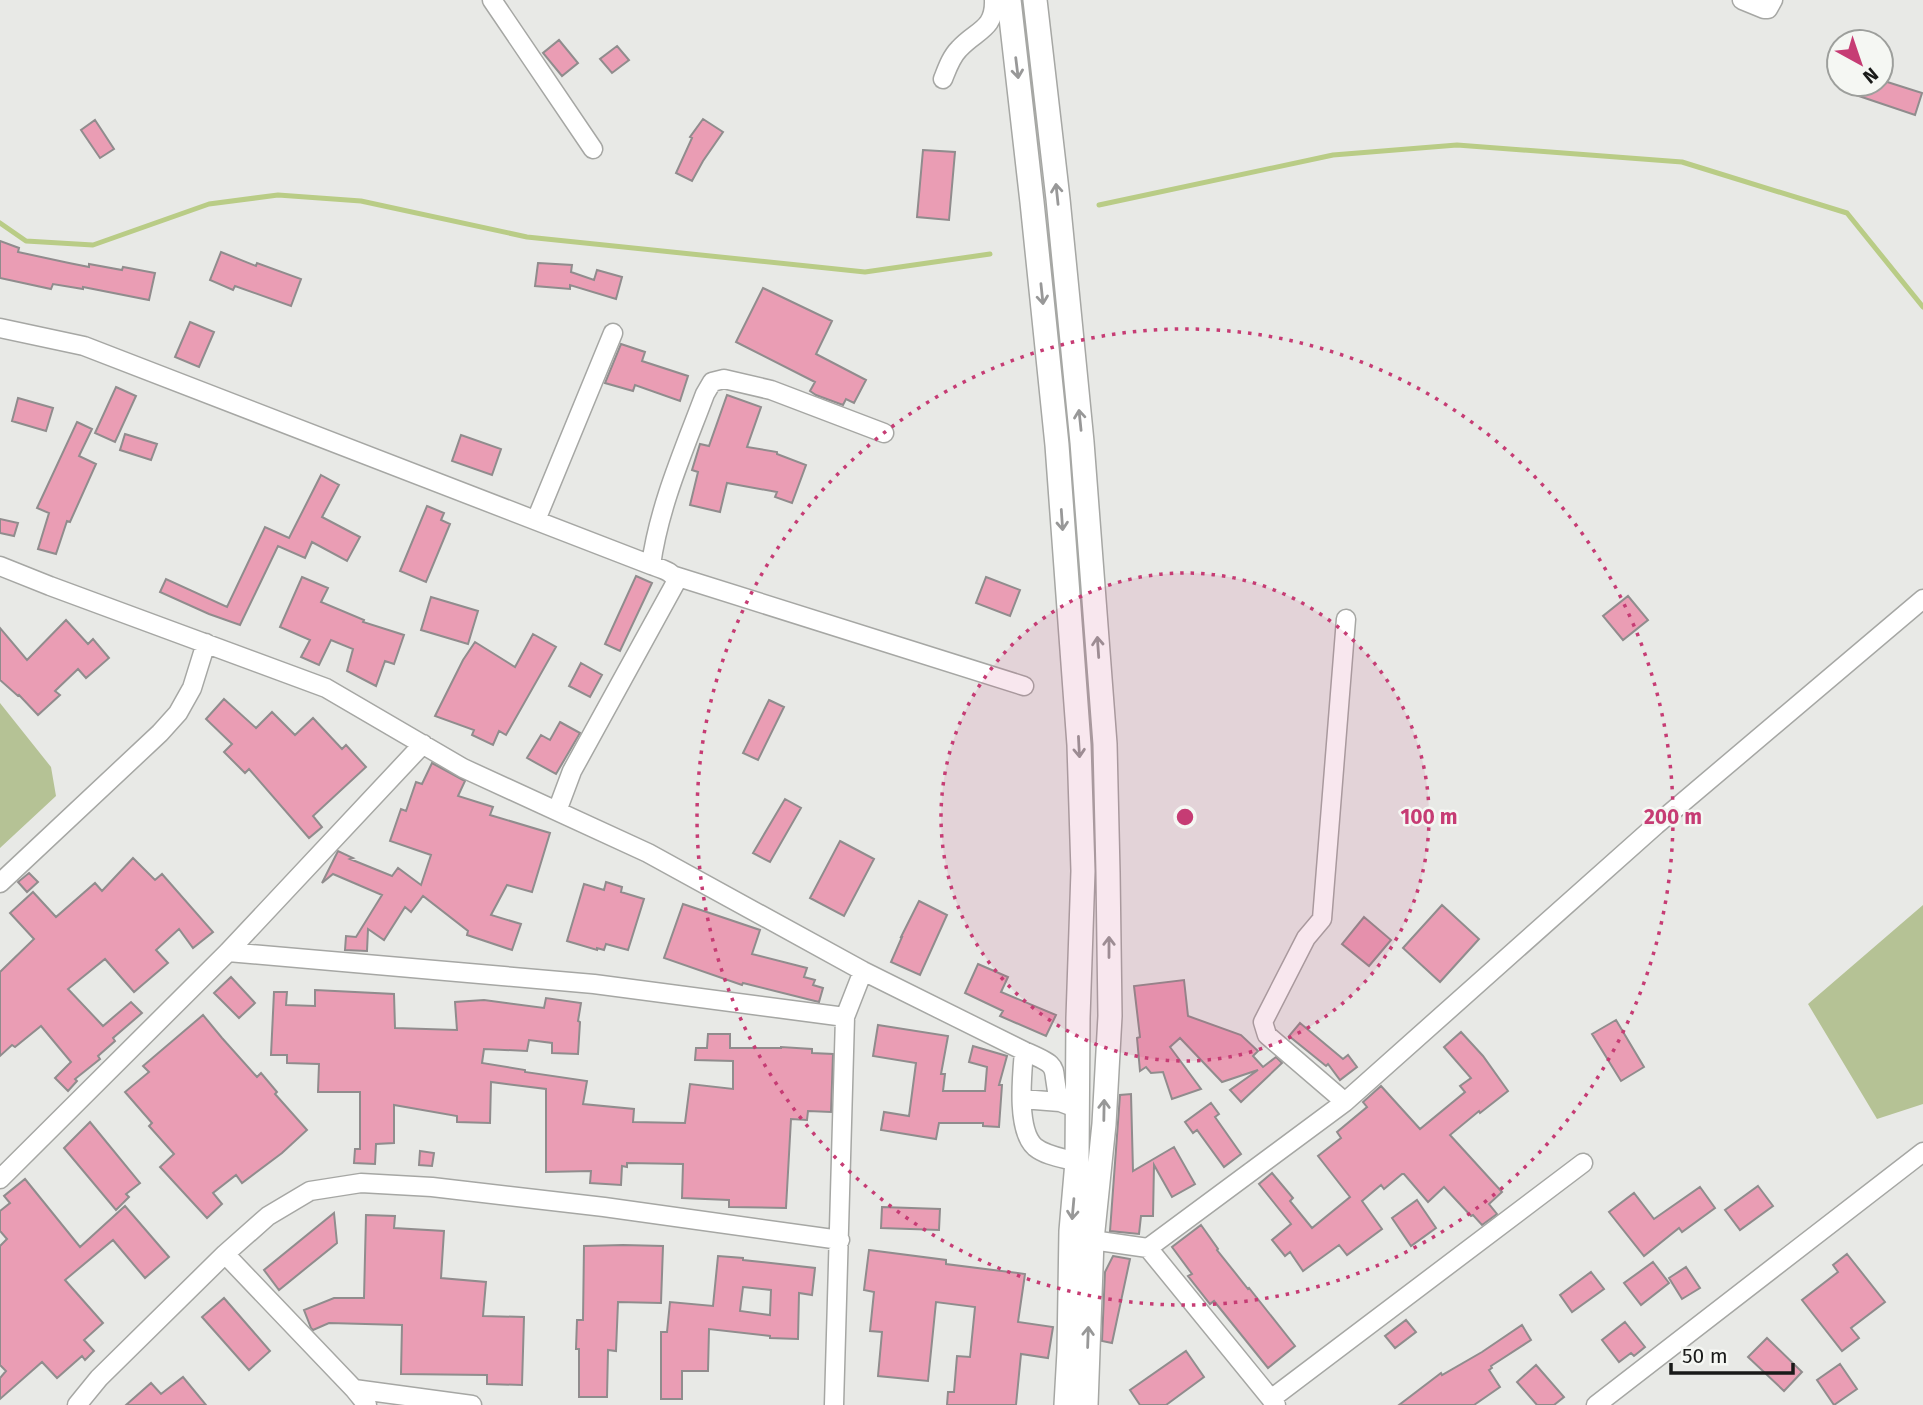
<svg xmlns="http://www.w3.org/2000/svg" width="1923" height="1405" viewBox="0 0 1923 1405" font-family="'Fira Sans',sans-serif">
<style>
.green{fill:#b5c295}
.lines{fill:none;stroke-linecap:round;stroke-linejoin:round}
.stream{stroke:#b9cc86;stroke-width:5}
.building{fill:#ea9db4;stroke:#908c8d;stroke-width:2;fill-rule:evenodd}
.minor-casing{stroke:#a6a7a4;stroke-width:21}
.major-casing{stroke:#a6a7a4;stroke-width:26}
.minor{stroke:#fff;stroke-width:18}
.major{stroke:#fff;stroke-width:23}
.oneway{stroke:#989898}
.ring{fill:none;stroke:#c63c74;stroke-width:3.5;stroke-dasharray:3.5 7}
.centre{fill:#c63c74;stroke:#f5f7f3;stroke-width:3.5}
.ring-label{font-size:21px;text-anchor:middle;font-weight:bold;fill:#c63c74;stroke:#f5f7f3;stroke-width:5;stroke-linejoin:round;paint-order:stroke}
</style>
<rect width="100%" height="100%" fill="#e8e9e6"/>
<path class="green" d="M0,703L51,767L56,796L0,848Z
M1923,905V1104L1877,1119L1808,1004Z"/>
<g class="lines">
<path class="stream" d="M1099,205L1333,155L1457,145L1682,162L1847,213L1923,307
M0,223L26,241L93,245L209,204L278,195L361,201L527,237L865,272L990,254"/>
</g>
<path class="building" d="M559,40L578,63L562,76L543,53Z
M617,46L629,60L612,73L600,59Z
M1881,80L1922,93L1915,115L1853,94L1856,84H1881Z
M703,119L723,132L703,161L692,181L676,173L692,138L690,137Z
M95,120L114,149L100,158L81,130Z
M923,150L955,152L949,220L917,217Z
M0,241L19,248L18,252L69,263L89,267V264L122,270L123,267L155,273L149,300L83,287V289L53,284L51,289L0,278Z
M221,252L256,266L257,263L301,279L291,306L235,286L233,290L210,280Z
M538,263L572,265L571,272L594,280L597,270L622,277L616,299L570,285V289L535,286Z
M763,288L832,321L816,354L866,380L854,403L846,399L843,405L816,395L810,391L815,382L736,342Z
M190,322L214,332L199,367L175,357Z
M621,344L645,352L642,361L688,376L680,401L635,385L633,391L605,383Z
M116,387L136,396L115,442L95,433Z
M727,395L761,407L747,447L777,452V454L806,465L792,503L775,497L777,492L727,483L720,512L690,505L698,472L692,470L700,444L709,446Z
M18,398L53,408L46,431L12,421Z
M77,422L92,429L79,456L96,464L70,522L67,521L56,554L38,549L49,513L37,508Z
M125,434L157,444L151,460L120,450Z
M461,435L501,449L492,475L452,461Z
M321,475L339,485L322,517L360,537L347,561L312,542L305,558L278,546L240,625L209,614L160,592L166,579L227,607L265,527L289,538Z
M427,506L444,513L441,520L450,524L426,582L400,571Z
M0,519L18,523L14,536L0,533Z
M636,576L652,583L620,651L605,644Z
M302,577L328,588L321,602L364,620L363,622L404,635L394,664L385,661L376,686L347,671L353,649L331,640L319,665L301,657L310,640L280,627Z
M986,577L1020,590L1010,616L976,603Z
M1628,596L1648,620L1623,640L1603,616Z
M431,597L478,611L468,644L421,630Z
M66,620L88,644L93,639L109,658L86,678L78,669L55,691L60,695L38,715L19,695L18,696L0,680V628L27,660Z
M533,634L556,647L506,735L499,731L493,745L472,735L474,730L435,716L463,660L475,642L515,667Z
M581,663L602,675L590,697L569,686Z
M224,699L256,728L272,712L295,735L313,718L342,749L346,745L366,767L313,816L322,827L309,838L249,769L245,773L224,752L232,744L206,719Z
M769,700L784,707L758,760L743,753Z
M560,722L580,733L556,774L527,758L541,735L550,740Z
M432,763L465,781L458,796L493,807L490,815L550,833L532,892L507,885L491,915L521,924L512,950L467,935L468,931L423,896L411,912L405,907L384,940L368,929L367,951L345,950L346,936L356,937L382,895L333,874L322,883L338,851L353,858L350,859L392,876L398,868L421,885L431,855L390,841L401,809L406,811L416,782L422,784Z
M785,799L801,808L770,862L753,853Z
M840,841L874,859L844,916L810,898Z
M133,858L155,880L162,874L213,932L193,948L179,929L156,950L168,963L134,992L105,959L68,989L103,1026L131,1002L142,1013L113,1038L115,1041L98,1056L100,1059L75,1079L77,1081L68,1091L55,1078L71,1062L41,1026L15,1047L12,1045L0,1056V972L34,939L10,913L33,892L56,917L95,883L102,891Z
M29,873L38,882L27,892L18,882Z
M606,882L622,887L621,892L644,899L628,950L606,944L604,950L597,948V950L567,941L584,884L604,890Z
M919,901L947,915L920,975L891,962L902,937H901Z
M683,904L760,930L752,954L807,968L804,977L815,980L813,985L823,988L819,1002L743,983L742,985L664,958Z
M1442,905L1479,939L1440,982L1403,948Z
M1364,917L1391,940L1369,966L1342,944Z
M978,964L1008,977L1001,992L1056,1015L1046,1036L1000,1016L1003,1011L965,993Z
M231,977L255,1003L239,1018L214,993Z
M1184,980L1188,1016L1241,1035L1258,1051L1253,1056L1263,1067L1276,1057L1282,1063L1241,1102L1230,1090L1258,1070L1222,1082L1180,1038L1170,1047L1201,1089L1172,1099L1163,1072L1151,1073L1146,1067L1140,1071L1137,1038L1140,1037L1134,986Z
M315,990L394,994L395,1028L457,1030L455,1002L484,1000L544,1008L546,998L581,1003L578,1021L580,1022L578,1054L552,1053V1043L529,1040L527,1051L484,1049L482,1063L525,1070V1072L587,1081L583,1104L634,1109L633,1122L685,1123L690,1084L733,1089V1061L695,1060L696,1048H707L708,1034H730V1048H781V1047L812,1049V1053L833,1054L831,1112L808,1111L807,1120L791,1119L786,1208L729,1207V1200L682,1198L683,1164L627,1163V1167L622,1166L621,1185L590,1183L591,1171L546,1172V1089L491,1082L490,1123L457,1122V1116L394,1105V1143L376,1144L375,1164L354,1163L355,1149H360V1092H318L319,1064L287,1063V1055H271L274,992H287L286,1005L315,1006Z
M203,1015L222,1038L257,1077L261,1073L277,1092L275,1094L307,1130L282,1153L242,1183L236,1175L213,1193L222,1204L207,1218L160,1167L174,1154L149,1126L152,1123L125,1092L149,1072L143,1066Z
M1616,1020L1644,1067L1621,1081L1592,1034Z
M1300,1023L1343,1059L1348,1055L1357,1067L1340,1080L1328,1064L1326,1066L1289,1036Z
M878,1025L948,1036L941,1074H945L943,1091H985L987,1067L969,1062L973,1046L1007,1056L999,1085H1002L999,1127L983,1126V1123H939L936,1139L881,1130L884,1112L909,1116L916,1063L873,1056Z
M1461,1032L1483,1056L1508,1091L1480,1113L1479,1111L1450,1135L1502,1192L1489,1204L1497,1214L1482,1225L1473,1215L1471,1216L1444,1187L1428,1202L1404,1174H1402L1384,1189L1381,1185L1362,1201L1382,1229L1347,1255L1339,1245L1303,1271L1290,1252L1285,1256L1272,1240L1291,1224L1259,1184L1272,1173L1293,1198L1290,1201L1312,1228L1350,1197L1318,1156L1341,1138L1337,1132L1367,1107L1363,1102L1381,1086L1420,1129L1465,1092L1460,1086L1471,1078L1444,1047Z
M1131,1094L1133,1171L1174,1147L1195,1184L1172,1197L1154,1165L1153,1216H1141L1139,1234L1110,1231L1120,1095Z
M1211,1103L1219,1114L1215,1117L1241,1154L1224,1167L1197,1130L1193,1133L1185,1122Z
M90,1122L140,1183L126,1194L129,1197L116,1210L64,1148Z
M420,1151L434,1153L432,1166L419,1165Z
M25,1179L80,1247L125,1206L169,1257L145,1278L113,1240L65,1280L103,1323L84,1340L94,1351L85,1360L82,1356L57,1378L42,1362L0,1399V1378L6,1371L0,1365V1246L7,1239L0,1231V1211L10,1203L4,1196Z
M1758,1186L1773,1206L1740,1230L1725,1210Z
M1700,1187L1715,1208L1682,1232L1679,1228L1644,1256L1609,1212L1634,1193L1654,1219Z
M1417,1200L1436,1228L1411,1246L1392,1218Z
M882,1207L940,1209L939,1230L881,1228Z
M334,1213L337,1243L279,1290L264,1270Z
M366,1215L395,1216L394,1228L444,1231L441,1278L486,1282L483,1316L524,1317L522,1385L487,1384V1375L401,1374L402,1325L329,1323L313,1330L311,1328L304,1310L334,1298H364Z
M1201,1225L1218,1249L1217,1250L1248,1289L1249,1288L1295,1346L1268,1368L1214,1301L1210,1304L1188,1276L1192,1274L1172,1247Z
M623,1245L663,1246L661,1303L618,1302L616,1351L608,1350L607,1397H579V1349H576L577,1320H583L584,1246Z
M869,1250L946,1260V1264L1025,1274L1018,1322L1053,1327L1048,1358L1021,1354L1016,1405H947L948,1392H954L957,1356L970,1357L975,1307L936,1302L928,1381L878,1376L882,1332L870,1331L874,1292L864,1290Z
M1847,1254L1885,1302L1851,1328L1859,1338L1842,1351L1802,1300L1838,1272L1833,1265Z
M718,1256L743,1258V1260L815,1268L812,1295L799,1293L798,1339L770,1338V1336L709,1329L708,1371H682V1399H661V1332H667L670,1302L713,1306ZM743,1287L771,1290L770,1315L740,1311Z
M1113,1256L1130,1259L1112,1343L1102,1341L1105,1272Z
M1653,1262L1669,1283L1641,1305L1624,1283Z
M1686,1267L1700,1288L1682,1299L1669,1278Z
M1591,1272L1604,1289L1572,1312L1560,1295Z
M224,1298L270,1351L249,1370L202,1317Z
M1406,1320L1416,1332L1395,1348L1385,1336Z
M1625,1322L1645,1347L1634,1356L1631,1353L1619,1362L1602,1340Z
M1522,1325L1531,1340L1491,1366L1492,1368L1489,1370L1500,1387L1474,1405H1399L1441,1373L1442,1375L1482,1352Z
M1767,1338L1802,1372L1784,1391L1748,1357Z
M1186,1351L1204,1377L1166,1405H1140L1130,1390Z
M1840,1364L1857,1389L1834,1405L1817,1380Z
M1536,1365L1564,1397L1554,1405H1537L1517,1382Z
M183,1377L206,1405H126L151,1383L161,1394Z"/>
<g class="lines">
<g class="minor-casing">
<path id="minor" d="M492,0L593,149
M1742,0L1764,9H1768L1773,0
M943,79C947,69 951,57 959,49C976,30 995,30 994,0
M0,328L84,346L651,565
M536,520L613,333
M0,566L50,586L326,688L463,768L648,853L863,971L1024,1051C1067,1069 1048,1066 1060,1102L1076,1108
M675,576L1024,686
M557,811L572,771L676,582C674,571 661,569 651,565C659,506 684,450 705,394L712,382L724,379L771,390L884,433
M0,883L160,733L178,713L192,688L206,643
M228,952L594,984L845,1017L863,971
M1024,1051C1022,1075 1016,1130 1035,1147C1046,1156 1063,1158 1077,1162
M1022,1099L1060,1102
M1345,1102L1267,1035L1263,1022L1306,938L1322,919L1346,619
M0,1179L228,952L423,744
M1092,1240L1148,1248L1276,1405
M1148,1248L1345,1102L1656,825L1923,599
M225,1254L268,1216L310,1191L361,1183L432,1187L604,1207L840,1240
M354,1389L472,1405
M1271,1399L1583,1163
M77,1405L99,1378L225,1254L354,1389L367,1405
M834,1405L845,1017
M1596,1405L1923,1152"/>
</g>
<g class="major-casing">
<path id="major" d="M1009,0L1032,202L1057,445L1079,745L1083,871L1078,1018L1077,1162L1071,1231L1069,1352L1066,1405
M1035,0L1058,199L1082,442L1105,744L1108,872L1110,1016L1104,1124L1092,1240L1086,1405"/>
</g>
<use href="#minor" class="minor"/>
<use href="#major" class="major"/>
</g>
<defs><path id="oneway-shaft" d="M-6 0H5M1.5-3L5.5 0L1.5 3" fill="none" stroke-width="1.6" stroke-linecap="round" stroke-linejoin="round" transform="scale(1.75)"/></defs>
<g class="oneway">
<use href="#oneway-shaft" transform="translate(1017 68) rotate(83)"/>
<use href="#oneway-shaft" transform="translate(1057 194) rotate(-96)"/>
<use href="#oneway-shaft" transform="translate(1042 294) rotate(84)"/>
<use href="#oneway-shaft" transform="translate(1080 420) rotate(-96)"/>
<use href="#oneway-shaft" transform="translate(1062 520) rotate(86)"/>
<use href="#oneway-shaft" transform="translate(1098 647) rotate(-94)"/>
<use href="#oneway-shaft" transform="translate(1079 747) rotate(87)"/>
<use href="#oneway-shaft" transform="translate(1109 947) rotate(-90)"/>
<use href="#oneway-shaft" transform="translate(1104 1110) rotate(-89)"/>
<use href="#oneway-shaft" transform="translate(1073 1209) rotate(95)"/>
<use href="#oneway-shaft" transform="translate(1088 1337) rotate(-88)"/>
</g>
<circle cx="1185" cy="817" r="244" fill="#c63c74" fill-opacity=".12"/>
<g class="ring">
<circle cx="1185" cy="817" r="244"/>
<circle cx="1185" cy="817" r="488"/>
</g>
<circle cx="1185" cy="817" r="10" class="centre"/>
<g class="ring-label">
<text x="1429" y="824">100 m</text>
<text x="1673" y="824">200 m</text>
</g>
<g transform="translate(1860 63) rotate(140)"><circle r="33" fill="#f5f7f3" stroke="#9d9f9c" stroke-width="2"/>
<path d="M0-5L12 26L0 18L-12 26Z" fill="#c63c74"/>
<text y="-10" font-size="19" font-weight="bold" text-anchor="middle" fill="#191a19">N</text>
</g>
<path d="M1671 1363v10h122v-10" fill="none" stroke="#191a19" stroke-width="3.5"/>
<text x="1682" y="1363" font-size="21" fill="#191a19" stroke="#f5f7f3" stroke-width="5" paint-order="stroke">50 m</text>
</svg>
